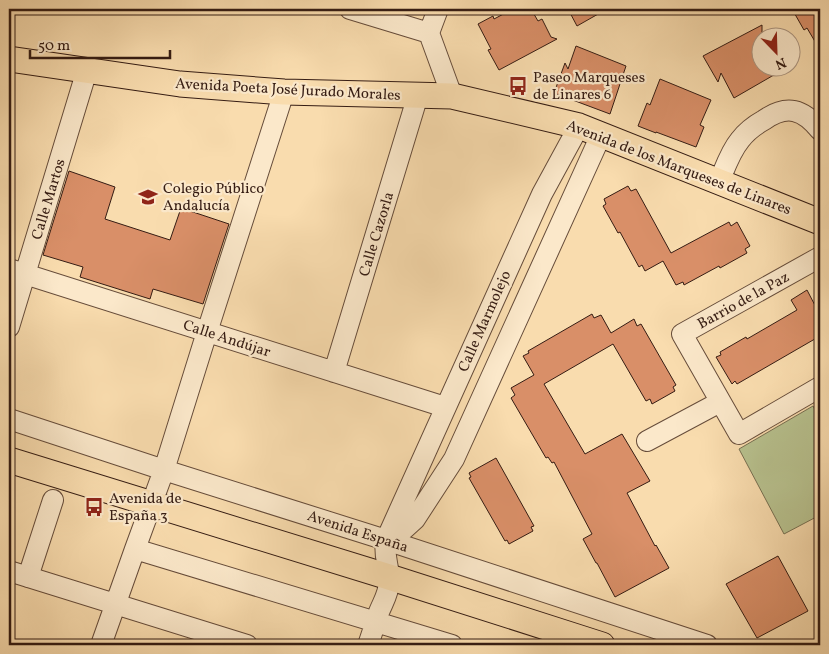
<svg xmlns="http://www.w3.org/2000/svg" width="829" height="654" viewBox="0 0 829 654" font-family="Vollkorn,serif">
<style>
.green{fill:#b8c28f;stroke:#766f51}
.building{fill:#d98f68;stroke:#351c13}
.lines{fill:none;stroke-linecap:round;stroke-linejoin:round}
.minor-casing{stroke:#664c3a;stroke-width:22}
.major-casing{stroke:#351c13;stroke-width:27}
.minor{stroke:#fbe8ca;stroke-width:20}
.major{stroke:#f9dcae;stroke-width:25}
.labels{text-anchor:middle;stroke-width:4.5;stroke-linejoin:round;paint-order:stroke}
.poi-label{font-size:15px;fill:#351c13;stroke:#fbe8ca;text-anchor:start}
.street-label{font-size:15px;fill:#351c13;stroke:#fbe8ca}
</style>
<rect width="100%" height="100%" fill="#f9dcae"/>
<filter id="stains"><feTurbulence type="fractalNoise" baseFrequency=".004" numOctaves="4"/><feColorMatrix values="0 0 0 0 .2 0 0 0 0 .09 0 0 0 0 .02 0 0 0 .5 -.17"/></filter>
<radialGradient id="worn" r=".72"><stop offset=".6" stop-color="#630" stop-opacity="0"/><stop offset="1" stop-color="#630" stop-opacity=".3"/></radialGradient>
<path class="green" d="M813,406L820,419V515L784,534L739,449Z"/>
<path class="building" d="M513,9H531L538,21L542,19L551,37L557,39L499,70L488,50L491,49L478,24L493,16L494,19Z
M568,9H607L577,26Z
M792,9H820V50L807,28L804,30Z
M762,25V68H786L734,98L721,73L718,82L703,56Z
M576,46L626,66L610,114L554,93L565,63L568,69Z
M660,79L711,100L700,125L704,127L696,147L656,132V133L638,126L647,103L650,105Z
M69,171L115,187L105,219L170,240L181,208L229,224L203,304L153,289L150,299L80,277L83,267L43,255Z
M628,186L631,191L636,189L671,253L729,222L731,226L737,222L750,246L745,249L747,253L720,268L719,266L684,285L683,282L676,285L663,261L645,271L642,265L639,267L620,232L618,233L603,206L606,204L604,199Z
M807,290L820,315V336L737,384L735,381L732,384L716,357L721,355L720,352L746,337L747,339L797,310L791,300Z
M592,314L594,318L601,315L611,333L634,319L637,326L641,324L676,385L673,387L675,391L652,404L650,399L646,401L613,344L544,384L585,454L622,434L650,481L627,493L655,546L656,545L669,568L615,597L597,563H596L583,539L592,534L554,462L552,463L548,457L546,458L511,398L515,395L511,388L534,375L523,356L529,353L528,351Z
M496,458L534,526L531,527L533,531L509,544L507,540L505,541L469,478L471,477L469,473Z
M778,556L808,611L757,638L726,584Z"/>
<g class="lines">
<g class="minor-casing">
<path id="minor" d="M350,9L429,33
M438,9L429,33L452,96
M719,182C725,168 730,152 740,140C746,132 755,125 764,120C787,104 803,109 820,130
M820,257L682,334L739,434L820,387
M9,269L445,407
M9,327L87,70
M334,372L418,95
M9,419L164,470L386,540L707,645
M647,441L720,402
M386,540L404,529L415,519L454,459L601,135
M135,549L452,645
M9,571L247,645
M28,577L53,500
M101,645L135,549L164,470L207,332L284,92
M368,645C372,634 375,623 379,612C383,602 389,593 389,582C390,567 383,557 386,540L542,194L579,126"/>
</g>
<g class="major-casing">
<path id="major" d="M9,59L180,84L284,92L452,96L579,126L820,222
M9,460L389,577L602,645"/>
</g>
<use href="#minor" class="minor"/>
<use href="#major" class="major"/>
</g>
<defs>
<g id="bus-bare" transform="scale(1.5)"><path d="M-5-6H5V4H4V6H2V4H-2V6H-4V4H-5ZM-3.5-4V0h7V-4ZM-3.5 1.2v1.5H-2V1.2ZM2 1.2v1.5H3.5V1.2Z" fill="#8f2418" stroke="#fbe8ca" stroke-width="2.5" paint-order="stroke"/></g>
<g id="school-bare" transform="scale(1.5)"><path d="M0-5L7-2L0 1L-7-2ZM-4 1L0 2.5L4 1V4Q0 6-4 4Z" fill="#8f2418" stroke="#fbe8ca" stroke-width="2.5" paint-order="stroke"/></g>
</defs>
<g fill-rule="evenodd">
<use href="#bus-bare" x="518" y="86"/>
<use href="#school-bare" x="148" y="197"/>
<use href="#bus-bare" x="94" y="507"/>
</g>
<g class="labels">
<g class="poi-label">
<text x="533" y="82">Paseo Marqueses<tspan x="533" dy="17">de Linares 6</tspan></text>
<text x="163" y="193">Colegio Público<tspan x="163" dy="17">Andalucía</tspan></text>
<text x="109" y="503">Avenida de<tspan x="109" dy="17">España 3</tspan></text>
</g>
<g class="street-label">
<text transform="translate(288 89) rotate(3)" y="5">Avenida Poeta José Jurado Morales</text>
<text transform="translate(679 167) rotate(21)" y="5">Avenida de los Marqueses de Linares</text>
<text transform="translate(48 199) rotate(-73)" y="5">Calle Martos</text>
<text transform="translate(376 234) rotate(-73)" y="5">Calle Cazorla</text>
<text transform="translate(743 300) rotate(-29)" y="5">Barrio de la Paz</text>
<text transform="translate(484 321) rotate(-66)" y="5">Calle Marmolejo</text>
<text transform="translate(227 338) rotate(18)" y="5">Calle Andújar</text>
<text transform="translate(358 531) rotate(18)" y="5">Avenida España</text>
</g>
</g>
<rect width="829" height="654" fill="none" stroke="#f9dcae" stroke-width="30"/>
<rect x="10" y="10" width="809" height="634" fill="none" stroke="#351c13" stroke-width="2.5"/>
<rect x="15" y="15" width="799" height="624" fill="none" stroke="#351c13"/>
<g transform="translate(776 52) rotate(157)"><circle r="24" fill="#fbe8ca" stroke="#ac9681"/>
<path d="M0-4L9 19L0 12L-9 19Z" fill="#8f2418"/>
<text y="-8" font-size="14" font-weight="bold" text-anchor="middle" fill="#351c13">N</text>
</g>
<path d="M30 50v8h140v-8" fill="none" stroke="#351c13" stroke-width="2.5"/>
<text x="38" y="50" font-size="15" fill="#351c13" stroke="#fbe8ca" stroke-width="4" paint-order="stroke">50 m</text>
<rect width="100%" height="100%" filter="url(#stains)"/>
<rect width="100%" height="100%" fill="url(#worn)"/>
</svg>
